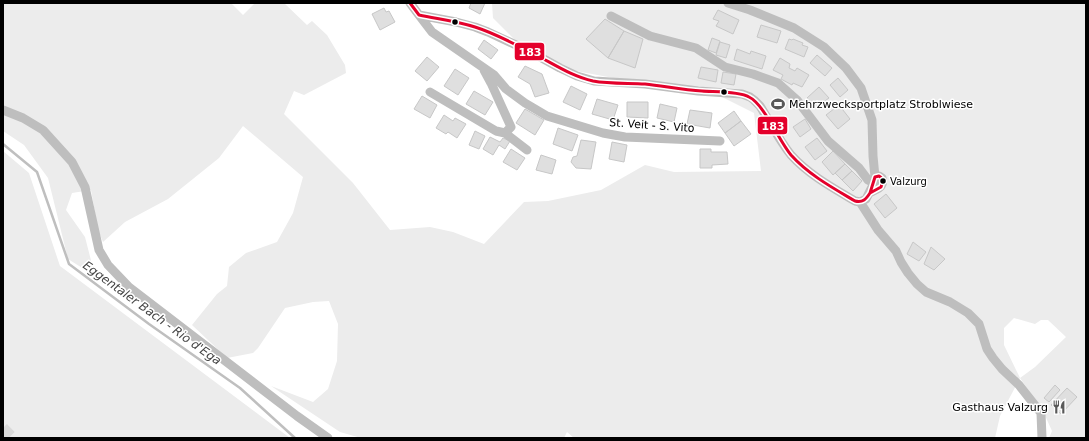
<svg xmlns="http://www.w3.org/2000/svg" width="1089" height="441" viewBox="0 0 1089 441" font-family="'DejaVu Sans',sans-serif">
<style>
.green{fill:#ececec;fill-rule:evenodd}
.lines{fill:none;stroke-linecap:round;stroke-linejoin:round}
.stream{stroke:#bfbfbf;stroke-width:2.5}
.building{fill:#dfdfdf;stroke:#c7c7c7}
.major-tunnel{stroke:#d9d9d9;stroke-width:11;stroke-dasharray:11 5.5;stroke-linecap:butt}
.minor{stroke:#bebebe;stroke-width:9}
.bus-1-casing{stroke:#fff;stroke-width:6}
.bus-1{stroke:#e4002b;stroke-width:3}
.bus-dot{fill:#000;stroke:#fff;stroke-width:1.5}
.labels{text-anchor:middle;stroke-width:3;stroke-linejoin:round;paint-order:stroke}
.bus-label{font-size:10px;fill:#000;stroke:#fff;text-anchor:start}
.poi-label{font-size:11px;fill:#000;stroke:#fff;text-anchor:start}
.street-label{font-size:11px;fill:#000;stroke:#fff}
.water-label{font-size:12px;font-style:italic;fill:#444;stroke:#fff}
.line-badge{stroke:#fff;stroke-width:1.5}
.badge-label{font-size:11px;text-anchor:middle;font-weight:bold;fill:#fff}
</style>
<rect width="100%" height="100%" fill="#fff"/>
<path class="green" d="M3,3H231L243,15L255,3H284L307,25L312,21L327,35L345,65L346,73L304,95L294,91L284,114L353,183L390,230L430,227L453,232L484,244L524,202L548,201L601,190L645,165L674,172L761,171L754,113L714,93L651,85L560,68L516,41L493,18L492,3H1086V438H1049L1052,431L1043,411L1020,378L1000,416L995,438H574L567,432L564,438H361L340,432L271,386L313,402L328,389L337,361L338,324L329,301L313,302L285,308L258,348L253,353L227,358L192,325L217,294L227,286L229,267L246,253L277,242L293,213L303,177L243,126L219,158L168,199L125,222L103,242L98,230L91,190L72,193L66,210L85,237L95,276L68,259L48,178L24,145L3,131ZM1014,318L1035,324L1041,320H1048L1066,337L1035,367L1020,378L1004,345V328Z
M3,151L29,173L60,266L290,438H3Z"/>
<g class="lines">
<path class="stream" d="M3,144L37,172L69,264L149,324L240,388L295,438"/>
</g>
<path class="building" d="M471,3H485L480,14L469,8Z
M384,8L386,12L389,11L395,22L380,30L372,14Z
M718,10L739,20L733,34L716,26L719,21L713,19Z
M605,19L624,31L608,58L586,39Z
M761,25L781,31L777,43L757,37Z
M624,31L643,39L635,68L608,58Z
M712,38L720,41L716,53L708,50Z
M789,39L792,40L793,39L803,43L802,45L808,47L804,57L785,49Z
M484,40L498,50L491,59L478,49Z
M720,42L730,45L726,58L716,55Z
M737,49L750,54L751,51L766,56L762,69L734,60Z
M817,55L832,68L825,76L810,63Z
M427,57L439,67L427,81L415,71Z
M780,58L790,64L789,68L795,71L797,68L809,75L802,87L793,83L792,85L781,79L783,75L773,70Z
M525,66L542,74L549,93L535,97L530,84L518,77Z
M701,67L718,70L716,82L698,78Z
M455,69L469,78L458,95L444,86Z
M723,72L736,74L734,85L721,83Z
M838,78L848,90L840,97L830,85Z
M571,86L587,94L580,110L563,102Z
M819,87L829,98L815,108L807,98Z
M474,91L493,102L485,115L466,104Z
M422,96L437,105L430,118L414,109Z
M597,99L618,105L613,120L592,114Z
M627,102H648V118L627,117Z
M660,104L677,108L674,122L657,118Z
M839,105L850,119L838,129L826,115Z
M525,109L544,120L535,135L516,123Z
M690,110L712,113L710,128L687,124Z
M734,111L741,121L725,133L718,123Z
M444,115L453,121L455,118L466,124L457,138L448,132L446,134L436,128Z
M805,119L811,129L800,137L793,127Z
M741,121L751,134L734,146L725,133Z
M558,128L578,135L572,151L553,144Z
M475,131L485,136L479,149L469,145Z
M490,137L500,142L503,138L510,141L505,149L499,145L493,155L483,149Z
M817,138L827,151L815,160L805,147Z
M581,140L596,142L591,169L576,168L571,162L573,157L577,156Z
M612,142L627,145L624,162L609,159Z
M511,149L525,158L517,170L503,162Z
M700,149H711V152H727L728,164L712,165V168H700Z
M833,151L845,164L833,175L822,162Z
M541,155L556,160L552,174L536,170Z
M845,164L852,171L842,180L835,173Z
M852,171L862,181L853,191L842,180Z
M886,194L897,208L885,218L874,204Z
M913,242L926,252L919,261L907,254Z
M931,247L945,259L934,270L924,264Z
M1055,385L1060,390L1049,402L1044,398Z
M1067,388L1077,397L1061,414L1051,405Z"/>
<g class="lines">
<path class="major-tunnel" d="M3,428L13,438"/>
<path class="minor" d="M410,3L419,15L456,22L475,27L488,32L531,52L560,68L577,76L594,81L645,84L698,91L742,94L750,97L754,100L760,106C770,122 779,140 791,155C809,175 833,188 855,201L860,202L866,199L874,183L875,177L873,156L872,120L861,88L846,68L824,47L794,28L750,10L728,3
M419,15L432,32L494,75L506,89L525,103L547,116L603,133L625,137L720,141
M611,16L650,36L696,48L725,67L753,74L778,83L797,100L828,141L859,168L868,180L874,183
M430,92L496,131L505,133L511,127L491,83L484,70
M3,110L23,118L43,130L72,162L85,187L99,250L108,265L129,287L297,416L328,438
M505,133L527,150
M869,193C876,190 885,187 882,178L879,176L875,177
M860,202L878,230L896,251L901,262L908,273L917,284L926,292L950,302L968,313L979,324L987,349L993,358L1002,369L1019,385L1041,413L1042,438"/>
<g class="bus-1-casing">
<path id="bus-1" d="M410,3L419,15C438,19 457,21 475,27C494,33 513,43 530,52C551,62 570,76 593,81C609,84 629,83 645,84C664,86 683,90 702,91C714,92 739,91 749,97C764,104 779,141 791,155C809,175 833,188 855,201C863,203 866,199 870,193
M879,176C884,179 883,182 881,187L870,193L875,177Z"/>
</g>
<use href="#bus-1" class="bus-1"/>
</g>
<defs>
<g id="stadium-bare" transform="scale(1.08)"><path d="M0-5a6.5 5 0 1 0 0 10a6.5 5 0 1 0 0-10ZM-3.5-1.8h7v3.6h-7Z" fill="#595959" stroke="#fff" stroke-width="2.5" paint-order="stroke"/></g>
<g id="restaurant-bare" transform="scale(1.08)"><path d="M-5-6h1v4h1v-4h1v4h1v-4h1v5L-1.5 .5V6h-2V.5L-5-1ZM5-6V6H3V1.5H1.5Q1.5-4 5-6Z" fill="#595959" stroke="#fff" stroke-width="2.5" paint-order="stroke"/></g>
</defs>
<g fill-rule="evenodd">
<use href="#stadium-bare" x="778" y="104"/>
<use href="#restaurant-bare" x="1059" y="407"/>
</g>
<g class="bus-dot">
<circle cx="455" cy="22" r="3.5"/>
<circle cx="724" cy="92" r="3.5"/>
<circle cx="883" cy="181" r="3.5"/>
</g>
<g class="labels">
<g class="bus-label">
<text x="890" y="185">Valzurg</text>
</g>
<g class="poi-label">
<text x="789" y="108">Mehrzwecksportplatz Stroblwiese</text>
<text x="1048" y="411" text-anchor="end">Gasthaus Valzurg</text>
</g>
<g class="street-label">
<text transform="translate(652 125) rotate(4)" y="4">St. Veit - S. Vito</text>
</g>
<g class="water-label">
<text transform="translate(152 313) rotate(36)" y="4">Eggentaler Bach - Rio d'Ega</text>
</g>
</g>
<g class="line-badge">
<rect x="514" y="42" width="31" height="19" rx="4" fill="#e4002b"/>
<rect x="757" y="116" width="31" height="19" rx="4" fill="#e4002b"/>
</g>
<g class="badge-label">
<text x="530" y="56">183</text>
<text x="773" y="130">183</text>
</g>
<rect width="1089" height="441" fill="none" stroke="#000000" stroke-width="8"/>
</svg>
